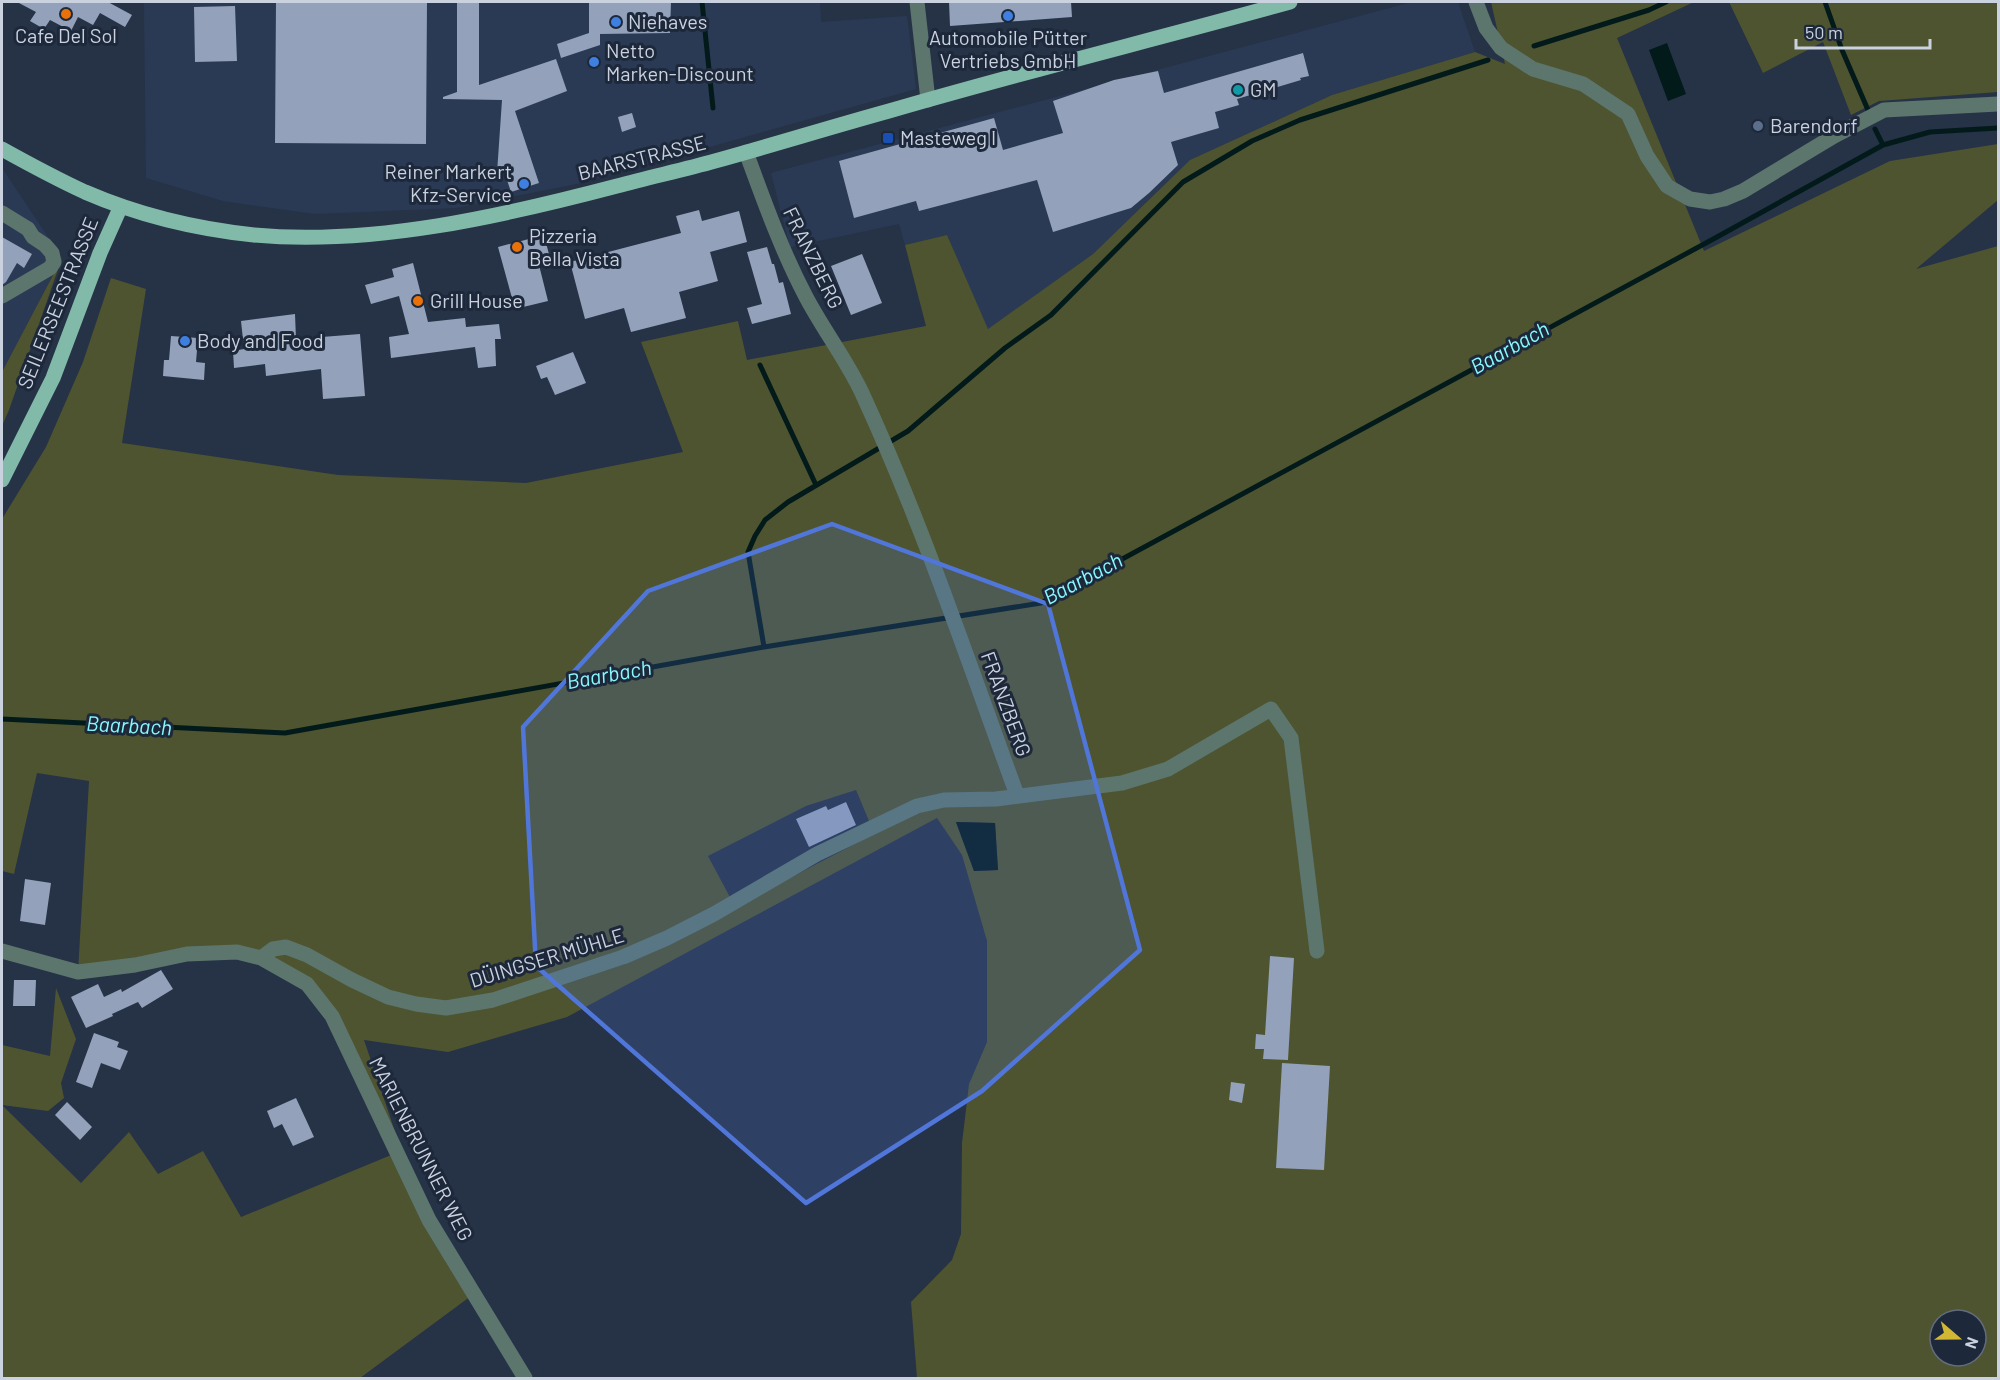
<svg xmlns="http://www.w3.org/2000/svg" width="2000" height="1380" viewBox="0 0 2000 1380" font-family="Barlow,sans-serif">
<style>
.built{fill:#2b3a54}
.green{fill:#4e5430;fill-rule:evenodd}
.water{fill:#031a1b}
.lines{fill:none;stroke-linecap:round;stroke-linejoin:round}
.stream{stroke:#031a1b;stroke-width:5}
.building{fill:#93a1ba}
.minor{stroke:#5c766e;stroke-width:15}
.major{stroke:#82baa9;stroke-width:15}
.marked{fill:#5176da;fill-opacity:0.2;stroke:#5176da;stroke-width:4.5;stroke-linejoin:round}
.food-dot{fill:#e8710a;stroke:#1d283b;stroke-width:2}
.shop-dot{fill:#3f7fe0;stroke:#1d283b;stroke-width:2}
.culture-dot{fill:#0f9aa8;stroke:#1d283b;stroke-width:2}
.service-dot{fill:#5c6f8a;stroke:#1d283b;stroke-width:2}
.transit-dot{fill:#1a4fb4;stroke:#1d283b;stroke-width:2}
.labels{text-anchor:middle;stroke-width:6;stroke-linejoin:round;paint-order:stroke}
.poi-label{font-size:20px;fill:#cad2df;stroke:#1d283b;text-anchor:start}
.street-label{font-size:20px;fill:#cad2df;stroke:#1d283b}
.water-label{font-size:21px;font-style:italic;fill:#88f9fd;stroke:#1d283b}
</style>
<rect width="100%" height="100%" fill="#263246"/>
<path class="built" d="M144,2H820L821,22L907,16L916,89L581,183L456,208L315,214L223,201L146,178Z
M1412,2H1458L1475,52L1332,95L1190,160L1093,254L987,330L947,235L905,245L899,224L790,247L771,173Z
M2,168L62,258L2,372Z"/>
<path class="green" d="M1491,2H1694L1617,38L1704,251L1890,161L1998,144V200L1916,269L1998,246V1378H917L911,1302L952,1260L961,1234L962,1143L969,1084L987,1042V941L962,855L937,818L567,1017L448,1052L364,1040L403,1155L337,1015L311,980L268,957L275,953L289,952L309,961L352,986L390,1002L420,1009L450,1013L497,1004L625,964L922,809L956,805L1012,802L1078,793L1077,787L1022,789L996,795L944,797L914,802L869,821L856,790L806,806L708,856L731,899L623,951V957L493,1000L446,1008L416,1004L388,997L352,980L307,955L286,947L272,949L261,958L237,952L187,954L135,965L78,972L89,781L37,773L14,874L2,871V519L46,447L83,362L111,278L146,289L122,443L338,475L526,483L683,452L641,342L738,321L747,360L926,326L905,245L947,235L988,329L1093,254L1190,160L1332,95L1475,52L1505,64ZM956,822L995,823L998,870L974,871ZM1940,1320H1976V1356H1940Z
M1729,2H1998V92L1879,101L1851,115L1823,42L1763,73Z
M62,258L9,410L2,426V372Z
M56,988L76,1039L61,1083L64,1098L48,1111L2,1105L81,1183L129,1132L158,1174L203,1151L241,1217L396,1153L471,1296L360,1378H2V1045L50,1056Z"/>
<path class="water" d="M1667,43L1686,94L1668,101L1649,50Z
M956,822L995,823L998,870L974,871Z"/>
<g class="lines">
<path class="stream" d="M702,2L713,108
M1825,2L1842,50L1868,110
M1534,46L1649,10L1666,2
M1875,129L1883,145
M760,365L816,485
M764,647L748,552L755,536L765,520L788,502L908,431L1005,348L1051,315L1183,182L1252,141L1300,120L1488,60
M2,719L285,733L764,647L1041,603L1717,237L1883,145L1930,132L1998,128"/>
</g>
<path class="building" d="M17,2H108L132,15L125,27L100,13L93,25L78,17L71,31L50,20L44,29L30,21L36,12Z
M276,2H427L426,144L275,143Z
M457,2H479V85L556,59L567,91L515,111L539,183L511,192L504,171L497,173L502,100L443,99V97L457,92Z
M589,2H671L670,33L600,34V45L561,58L557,44L589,33Z
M949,2H1071L1072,17L950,26Z
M235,6L237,61L195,62L194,7Z
M1303,53L1309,76L1300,78L1301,80L1237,99L1239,105L1215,112L1219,128L1171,142L1178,165L1149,193L1131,208L1053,232L1037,180L919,211L916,201L854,218L839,161L994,118L1003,150L1063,133L1053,101L1114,80L1158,71L1164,93Z
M632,113L636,127L622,132L618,117Z
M699,210L702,221L739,211L747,242L710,252L718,281L679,292L686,318L631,332L624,308L585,319L570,262L681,233L676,216Z
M544,235L551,262L539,265L548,301L515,309L498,247Z
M2,237L32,254L24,268L17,263L6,282L2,285Z
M767,247L772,264H774L779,283L783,282L791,314L752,324L747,308L762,304L747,252Z
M862,254L882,303L851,315L831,266Z
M413,263L428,322L465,318L466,327L499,324L501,339H495L496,366L478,368L475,347L391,358L389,337L409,334L399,296L371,304L365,285L394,277L392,269Z
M295,314L296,339L360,334L365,396L323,399L321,369L266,376L265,364L234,368L233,351L244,349L241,321Z
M171,336L198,338L196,362L205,363L204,380L163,376L164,360H169Z
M573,352L586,383L555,395L547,377L541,379L536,366Z
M846,802L856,825L809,847L796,819L826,806L828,810Z
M25,879L51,883L45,925L20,921Z
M1270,956L1294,958L1288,1060L1263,1059L1264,1049H1255L1256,1034L1265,1035Z
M161,970L173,989L142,1008L138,1002L112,1014L113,1016L86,1028L71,997L98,984L104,997L121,989L122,992Z
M14,980H36L35,1006H13Z
M94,1033L119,1042L117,1047L128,1051L120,1070L101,1063L92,1088L76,1082Z
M1282,1063L1330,1066L1324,1170L1276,1168Z
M1231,1082L1245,1084L1242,1103L1229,1100Z
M296,1098L314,1137L293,1146L282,1124L274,1128L267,1111Z
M67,1102L92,1127L80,1140L55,1115Z"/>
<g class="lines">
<path class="minor" d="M917,2L928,100
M1476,2L1486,28L1501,48L1533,69L1583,84L1628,114L1647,156L1667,186L1690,199L1710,202L1724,199L1743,191L1834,136L1884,110L1998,104
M746,152C764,201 781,249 805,295C822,328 846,359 862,393C922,523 968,661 1017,795
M2,213L28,229L33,237L45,245L52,253L54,262L50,268L2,296
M2,951L78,972L135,965L187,954L237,952L261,958L273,949L286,947L307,955L352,980L388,997L416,1004L446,1008L493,1000L623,957L667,938L714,914L817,854L917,806L944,800L996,799L1122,783L1168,769L1271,709L1291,738L1317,951
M261,958L307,984L332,1016L429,1220L525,1378"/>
<path class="major" d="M2,149C29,164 57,179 85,192C138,215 197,229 254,235C373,246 503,216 617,186C650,177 683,170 715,161C773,145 831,127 889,111C1022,72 1157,39 1290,2
M2,480L53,378L100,253L121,206"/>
</g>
<path class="marked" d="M832,524L1048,604L1140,950L982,1091L806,1203L536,966L523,727L648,591Z"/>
<g class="food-dot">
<circle cx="66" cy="14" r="6"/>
<circle cx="517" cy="247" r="6"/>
<circle cx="418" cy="301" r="6"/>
</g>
<g class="shop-dot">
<circle cx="1008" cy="16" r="6"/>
<circle cx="616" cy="22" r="6"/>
<circle cx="594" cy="62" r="6"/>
<circle cx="524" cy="184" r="6"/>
<circle cx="185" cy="341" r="6"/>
</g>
<circle class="culture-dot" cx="1238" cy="90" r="6"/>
<circle class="service-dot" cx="1758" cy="126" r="6"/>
<rect class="transit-dot" x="882" y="132" width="12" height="12" rx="3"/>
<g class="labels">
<g class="poi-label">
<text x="628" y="29">Niehaves</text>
<text x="66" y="43" text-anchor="middle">Cafe Del Sol</text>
<text x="1008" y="45" text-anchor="middle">Automobile Pütter<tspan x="1008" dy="23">Vertriebs GmbH</tspan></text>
<text x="606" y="58">Netto<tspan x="606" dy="23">Marken-Discount</tspan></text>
<text x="1250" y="97">GM</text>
<text x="1770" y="133">Barendorf</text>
<text x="900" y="145">Masteweg I</text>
<text x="512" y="179" text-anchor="end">Reiner Markert<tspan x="512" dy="23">Kfz-Service</tspan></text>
<text x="529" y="243">Pizzeria<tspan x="529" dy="23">Bella Vista</tspan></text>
<text x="430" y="308">Grill House</text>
<text x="197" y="348">Body and Food</text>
</g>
<g class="street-label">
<text transform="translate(642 158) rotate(-14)" y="7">BAARSTRASSE</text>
<text transform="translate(813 258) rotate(64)" y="7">FRANZBERG</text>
<text transform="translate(58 303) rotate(-68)" y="7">SEILERSEESTRASSE</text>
<text transform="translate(1006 704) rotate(70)" y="7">FRANZBERG</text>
<text transform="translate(547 958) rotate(-17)" y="7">DÜINGSER MÜHLE</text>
<text transform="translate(421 1149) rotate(63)" y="7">MARIENBRUNNER WEG</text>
</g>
<g class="water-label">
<text transform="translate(1510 348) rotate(-29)" y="7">Baarbach</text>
<text transform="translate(1083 579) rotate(-28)" y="7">Baarbach</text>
<text transform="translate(609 675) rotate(-10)" y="7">Baarbach</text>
<text transform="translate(129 726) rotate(3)" y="7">Baarbach</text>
</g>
</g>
<rect width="2000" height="1380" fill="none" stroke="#cad2df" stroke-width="6"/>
<g transform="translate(1958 1338) rotate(110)"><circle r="28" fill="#1d283b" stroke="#626c7d" stroke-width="1.5"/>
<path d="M0-4.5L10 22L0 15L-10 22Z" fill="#d2b735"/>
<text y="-9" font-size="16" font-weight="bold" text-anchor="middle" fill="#cad2df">N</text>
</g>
<path d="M1796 39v9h134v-9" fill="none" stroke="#cad2df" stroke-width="3"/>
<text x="1805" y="39" font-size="18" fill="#cad2df" stroke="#1d283b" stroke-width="4.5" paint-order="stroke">50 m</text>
</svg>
